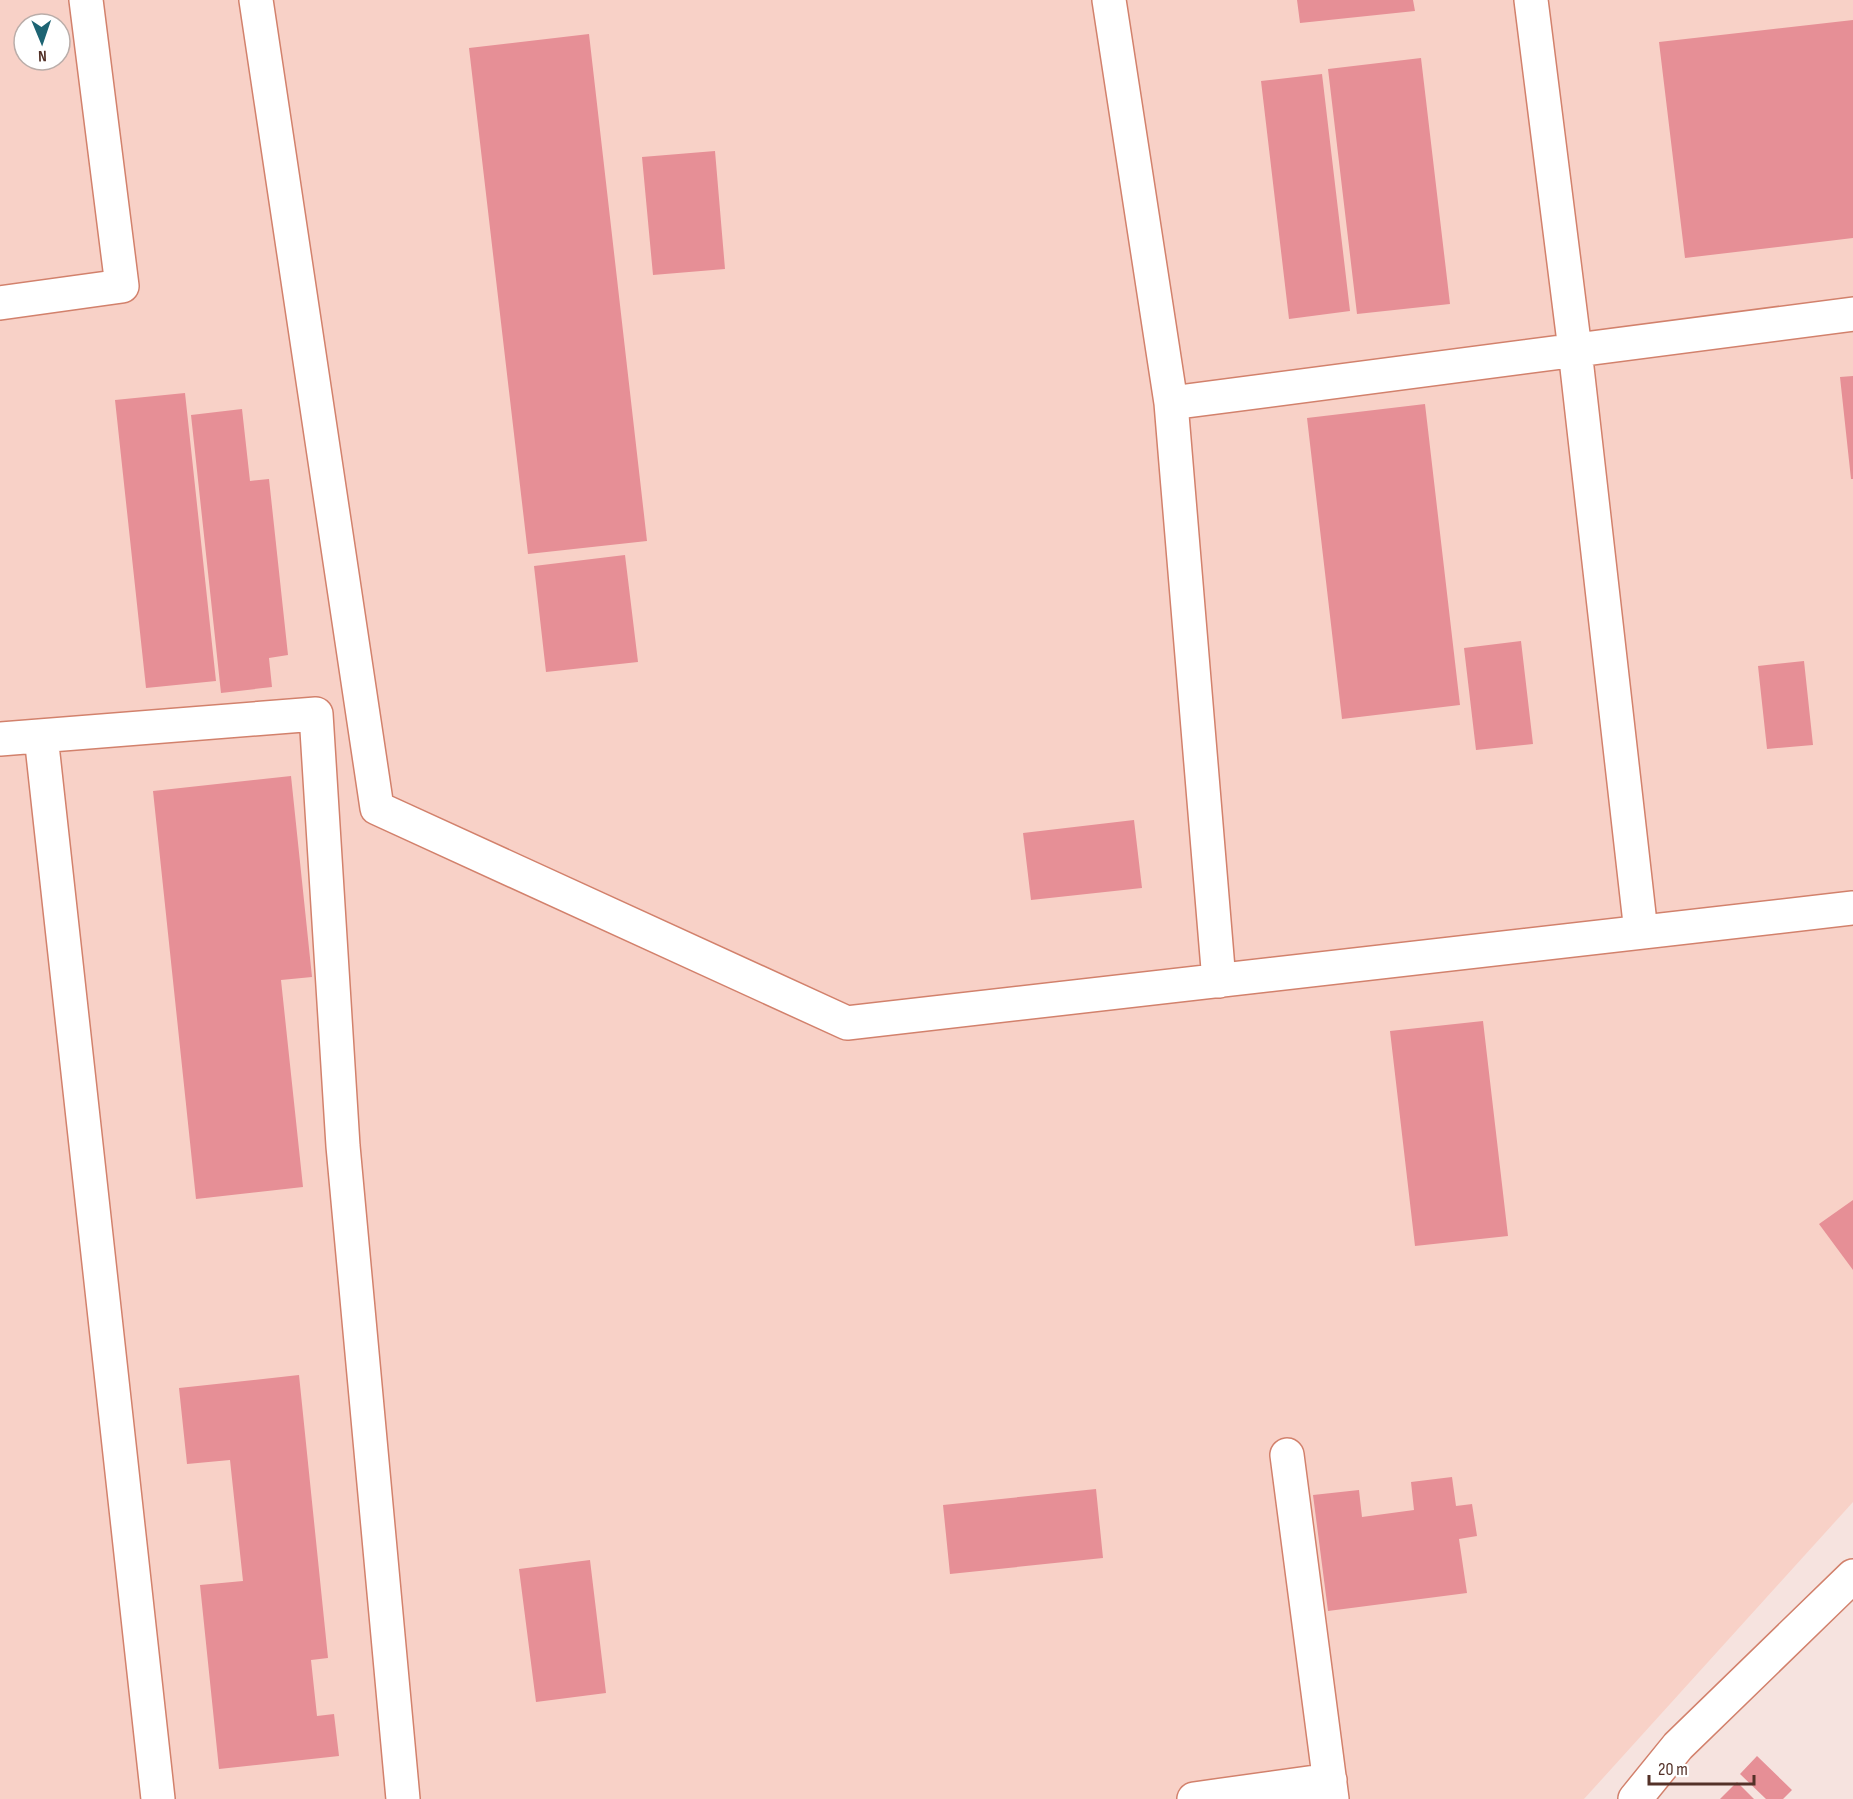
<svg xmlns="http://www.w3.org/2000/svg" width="1853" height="1799" viewBox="0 0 1853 1799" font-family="'Sofia Sans Condensed',sans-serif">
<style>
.built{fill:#f8d1c7;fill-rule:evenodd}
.building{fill:#e68f96}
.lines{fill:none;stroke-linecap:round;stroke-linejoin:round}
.minor-casing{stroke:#d2816c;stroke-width:36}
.minor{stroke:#fff;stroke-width:33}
</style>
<rect width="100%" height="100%" fill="#f6e3df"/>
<path class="built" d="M0,0H1853V1502L1584,1799H0ZM24,24H60V60H24Z"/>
<path class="building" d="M1297,0H1413L1415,11L1300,23Z
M1853,20V238L1685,258L1659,42Z
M589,34L647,541L528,554L469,48Z
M1421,58L1450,304L1357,314L1328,69Z
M1322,74L1350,311L1289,319L1261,81Z
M715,151L725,269L653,275L642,157Z
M1853,376V479H1851L1840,377Z
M185,393L216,681L146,688L115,400Z
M1425,404L1460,705L1342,719L1307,418Z
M242,409L250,481L269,479L288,655L269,658L272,687L221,693L191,415Z
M625,555L638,662L546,672L534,566Z
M1521,641L1533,744L1476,750L1464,648Z
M1804,661L1813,745L1767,749L1758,666Z
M291,776L312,977L281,980L303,1187L196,1199L153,791Z
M1134,820L1142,888L1031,900L1023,833Z
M1483,1021L1508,1236L1415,1246L1390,1031Z
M1853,1200V1270L1819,1224Z
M299,1375L328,1658L311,1660L317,1716L334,1714L339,1756L219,1769L200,1585L243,1581L230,1460L187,1464L179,1388Z
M1452,1477L1456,1506L1472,1504L1477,1536L1459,1539L1467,1593L1328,1611L1313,1495L1359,1490L1362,1517L1414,1510L1411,1482Z
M1096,1489L1103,1558L950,1574L943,1505Z
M590,1560L606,1693L536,1702L519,1569Z
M1757,1756L1792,1790L1783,1799H1766L1740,1774Z
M1737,1782L1754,1799H1720Z"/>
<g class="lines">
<g class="minor-casing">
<path id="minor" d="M256,0L377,808L847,1023L1853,908
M1109,0L1171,403L1219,981
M1531,0L1575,350L1641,932
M0,303L122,286L86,0
M1171,403L1853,314
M41,736L158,1799
M0,739L316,714L343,1146L403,1799
M1287,1455L1332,1799
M1194,1799L1330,1780
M1635,1799L1678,1746L1853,1576"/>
</g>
<use href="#minor" class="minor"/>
</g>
<g transform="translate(42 42) rotate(178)"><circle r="28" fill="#ffffff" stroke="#baada9" stroke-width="1.5"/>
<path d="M0-4.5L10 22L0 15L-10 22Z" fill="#1d6473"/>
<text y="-9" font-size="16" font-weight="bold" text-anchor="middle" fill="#533128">N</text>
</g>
<path d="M1649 1775v9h105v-9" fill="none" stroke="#533128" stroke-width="3"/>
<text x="1658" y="1775" font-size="18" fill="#533128" stroke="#ffffff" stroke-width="4.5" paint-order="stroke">20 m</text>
</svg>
